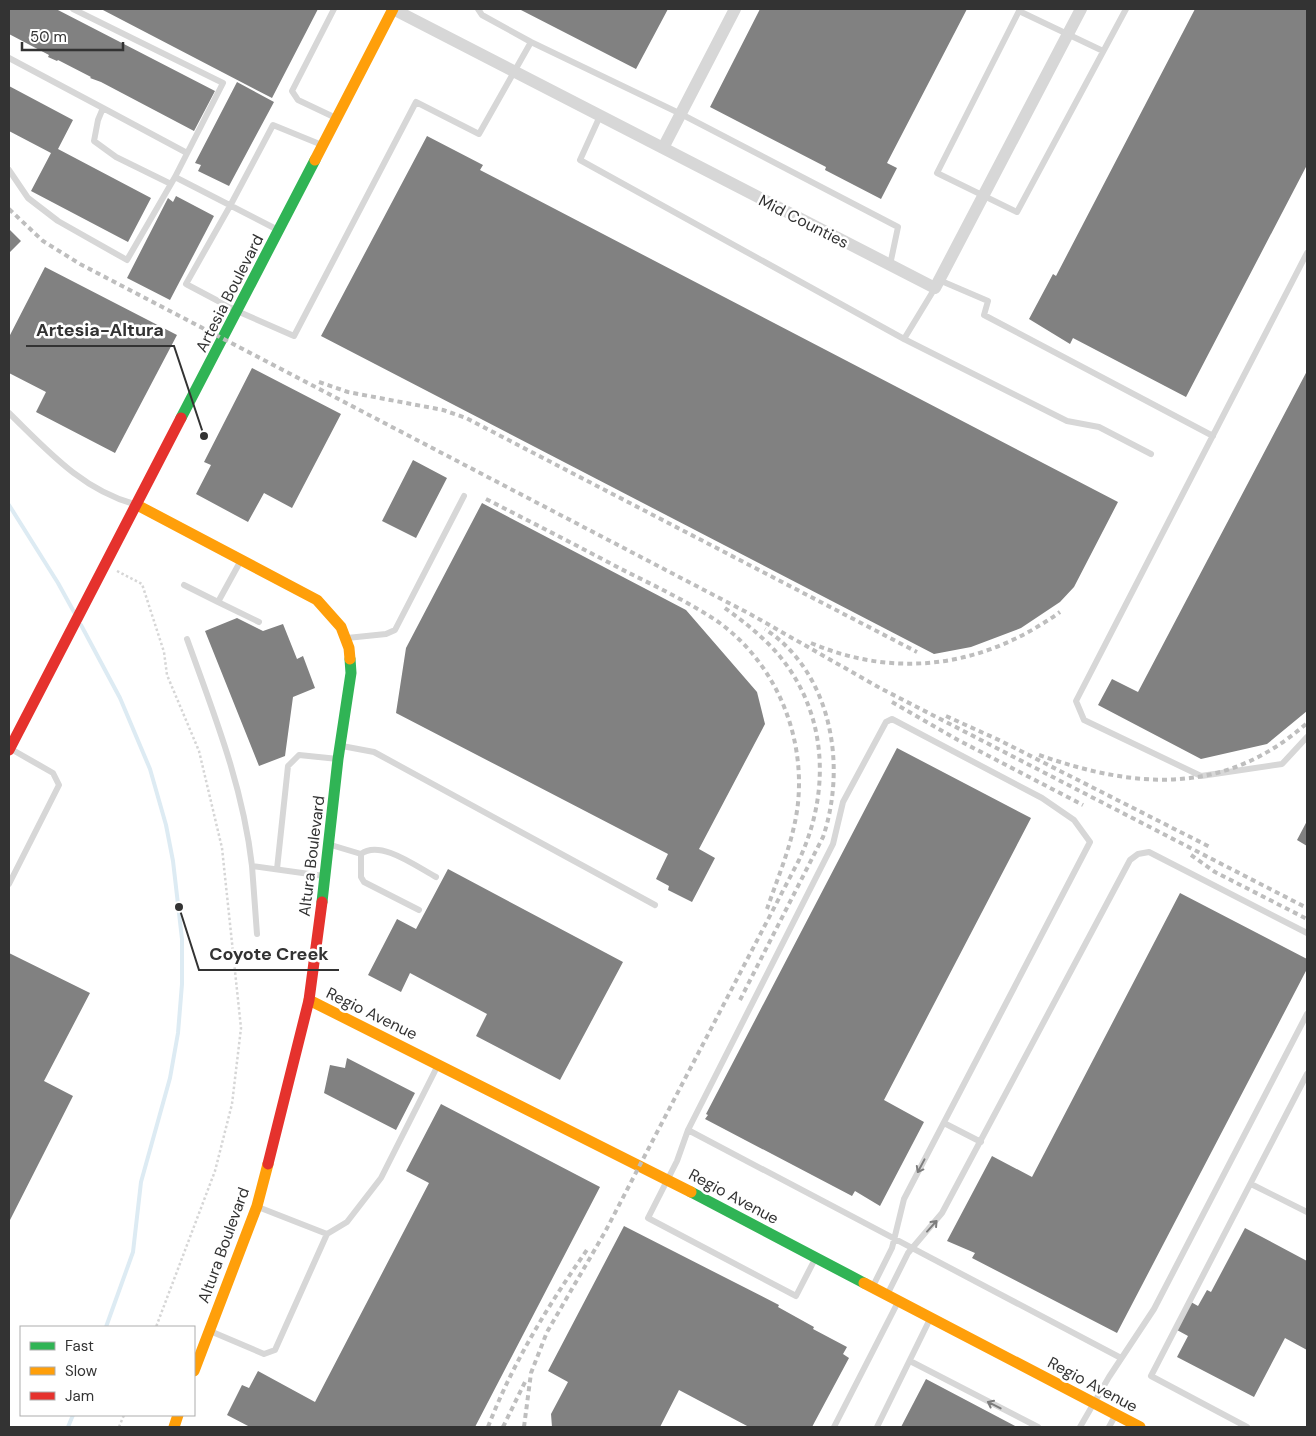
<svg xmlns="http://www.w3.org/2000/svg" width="1316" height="1436" viewBox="0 0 1316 1436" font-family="'DM Sans',sans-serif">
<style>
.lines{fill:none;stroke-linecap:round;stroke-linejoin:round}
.stream{stroke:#ddebf3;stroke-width:4}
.building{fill:#818181}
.path{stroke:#d6d6d6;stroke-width:2.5;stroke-dasharray:2.5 2.5;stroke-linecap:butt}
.lane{stroke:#d7d7d7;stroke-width:6}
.street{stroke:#d7d7d7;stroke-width:12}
.fast{stroke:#30b455;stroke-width:11}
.slow{stroke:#ff9f0a;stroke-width:11}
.jam{stroke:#e5322d;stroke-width:11}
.rail{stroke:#bebebe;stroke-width:4;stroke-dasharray:5 4;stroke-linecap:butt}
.oneway{stroke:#7d7d7d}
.labels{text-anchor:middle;stroke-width:5;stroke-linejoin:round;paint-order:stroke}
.street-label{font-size:16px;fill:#333;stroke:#fff}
.leader{fill:none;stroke:#333;stroke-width:2}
.callout-dot{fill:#333;stroke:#fff;stroke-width:2}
.callout-label{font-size:18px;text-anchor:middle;font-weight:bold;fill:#333;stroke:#fff;stroke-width:5;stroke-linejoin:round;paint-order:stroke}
</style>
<rect width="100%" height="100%" fill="#fff"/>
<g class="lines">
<path class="stream" d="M9,505L58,583L74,612
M81,625L120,698L150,769L166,825L173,861L182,939V984L178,1033L170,1078L141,1182L133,1252L106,1327
M68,1427L73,1415"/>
</g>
<path class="building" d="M9,9H56L215,91L194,131L101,82L90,78L91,77L58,60L57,61L48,57L49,55L9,34Z
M101,9H318L272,98Z
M519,9H668L636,69Z
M760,9H967L887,163L897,168L881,199L825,170L826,167L710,107Z
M1195,9H1307V165L1186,397L1073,338L1070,344L1029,319L1053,274L1056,276Z
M237,82L274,102L229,186L198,171L201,165L195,163Z
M9,86L73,120L58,149L151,198L128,242L31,191L51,153L9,131Z
M427,136L483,165L480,170L1118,502L1074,587L1060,602L1021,628L971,647L934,654L321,336Z
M176,196L214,216L170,300L127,278L168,198L173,202Z
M9,229L21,241L9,253Z
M45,267L177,335L115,453L36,412L46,392L9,373V337Z
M252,368L341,414L292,508L264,493L248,522L196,494L211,465L204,462Z
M1307,371V711L1267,744L1201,759L1098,705L1112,679L1138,692Z
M413,460L447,478L416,538L382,521Z
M482,503L686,610L757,692L765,724L699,849L715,858L692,902L668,890L669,886L656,879L668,854L396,713L406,648Z
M237,618L263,631L283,624L297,659L303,656L315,688L293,697L285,756L259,766L205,631Z
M897,748L1031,818L884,1100L924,1122L880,1206L855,1191L852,1196L705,1119L708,1115L706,1114Z
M1307,821V846L1297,840Z
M448,869L623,962L560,1080L476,1036L487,1014L410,973L401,992L368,975L397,919L416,929Z
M1180,893L1307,959V969L1117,1333L972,1258L975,1253L947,1241L992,1156L1032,1177Z
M9,953L90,993L44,1081L73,1096L9,1222Z
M347,1058L415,1093L396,1130L324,1093L330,1065L345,1068Z
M441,1104L600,1187L475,1427H250L227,1415L242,1385L249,1388L258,1371L315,1402L429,1183L406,1171Z
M624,1226L779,1305L778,1307L814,1327L813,1329L847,1347L843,1354L849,1358L812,1427H749L679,1390L660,1427H552L551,1414L568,1382L548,1371Z
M1245,1228L1307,1261V1350L1285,1338L1254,1397L1177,1357L1188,1336L1177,1330L1191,1302L1198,1306L1207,1290L1211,1292Z
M926,1379L1017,1427H901Z"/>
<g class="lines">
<path class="path" d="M117,571L142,584L164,652L167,675L199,751L222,848L241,1028L232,1104L215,1171L156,1327
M119,1427L124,1415"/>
<path class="lane" d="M334,9L292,91L298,100L336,118
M1020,9L937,173L1017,212L1126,9
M1019,11L1103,51
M531,42L681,114L898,227L890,265
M9,58L103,108L98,120L94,141L116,157L171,184
M103,108L187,153
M600,116L580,160L904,339L935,288
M322,145L273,125L230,206L186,284L237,311L294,336L416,102L479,134L531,42L482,15L478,9
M9,170L28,198L58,221L127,260L175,177L223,83L73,9
M175,177L278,230
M1307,253L1076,701L1084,720L1201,776L1282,764L1307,737
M939,280L988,301L984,315L1213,436
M904,339L1067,421L1099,427L1151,454
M9,413C47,450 81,489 134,504
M184,585L218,602L240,562
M218,602L259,622
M347,638L386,634L395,630L464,496
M187,639C214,714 243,786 252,866L324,876
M342,746L374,752L655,905
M331,845L361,854C380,839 417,867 436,877
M361,854V877L364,882L419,910
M252,866L257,934
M277,869L288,766L299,755L338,759
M9,884L59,785L53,773L11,749
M944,1123L981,1142
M688,1130L1121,1358
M1251,1184L1307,1212
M327,1234L347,1222L381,1178L438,1065
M815,1259L796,1296L648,1218L677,1161L688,1130L833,844L843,802L886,722L892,719L1042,798L1074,820L1090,842L904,1199L892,1248L873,1286
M888,1293L908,1253L942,1213L1130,860L1138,854L1149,852L1307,933
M210,1331L264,1354L275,1350L327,1234L258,1207
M910,1361L1038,1427
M834,1427L898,1302
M877,1427L930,1319
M1080,1427L1109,1377L1154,1309L1307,1014
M1109,1427L1115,1416
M1247,1427L1151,1376L1307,1074"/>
<path class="street" d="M393,9L935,288L1081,9
M663,148L735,9"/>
<path class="fast" d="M181,418L315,160
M322,902L338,759L351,673L350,659
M691,1192L864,1283"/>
<path class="slow" d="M315,160L393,9
M137,505L317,600L341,627L349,648L350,659
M309,1000L691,1192
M864,1283L1140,1427
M194,1371L257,1206L268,1164
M174,1427L178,1415"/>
<path class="jam" d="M9,750L181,418
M268,1164L309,1000L322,902"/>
<path class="rail" d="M9,209L43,241L80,264L750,614L880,688L1307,908
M319,382L348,392L443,410L466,418L917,652
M486,499C531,522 576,545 621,569C653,585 687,601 717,621C775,662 805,734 798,803C794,840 779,874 767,909
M811,643C898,680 985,666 1060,612
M892,702L958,740L1083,805
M946,716L1001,741L1210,847
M1039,755C1136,789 1225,796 1307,723
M1191,855L1215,872L1307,919
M740,1000L823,837C847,766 832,673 765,629
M488,1427C513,1362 549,1304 589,1247
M503,1427L525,1382
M524,1427L531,1373L547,1332L605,1232L799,860C831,792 828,712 777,653C761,635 742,620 722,606"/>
</g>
<defs><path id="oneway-shaft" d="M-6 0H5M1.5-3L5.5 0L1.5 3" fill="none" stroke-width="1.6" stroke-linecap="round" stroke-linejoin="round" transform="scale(1.25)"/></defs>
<g class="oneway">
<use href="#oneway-shaft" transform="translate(921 1166) rotate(118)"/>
<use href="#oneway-shaft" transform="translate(932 1226) rotate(-48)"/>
<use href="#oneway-shaft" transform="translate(994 1405) rotate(-153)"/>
</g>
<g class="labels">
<g class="street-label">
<text transform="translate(804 221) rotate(27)" y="6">Mid Counties</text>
<text transform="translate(229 293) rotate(-63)" y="6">Artesia Boulevard</text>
<text transform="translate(311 856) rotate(-83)" y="6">Altura Boulevard</text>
<text transform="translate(372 1013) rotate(26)" y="6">Regio Avenue</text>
<text transform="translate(734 1196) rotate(28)" y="6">Regio Avenue</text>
<text transform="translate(223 1245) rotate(-70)" y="6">Altura Boulevard</text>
<text transform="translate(1093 1384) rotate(28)" y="6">Regio Avenue</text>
</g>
</g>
<path class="leader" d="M204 436L174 346H26M179 907L199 970H339"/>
<g class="callout-dot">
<circle cx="204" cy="436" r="5"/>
<circle cx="179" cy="907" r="5"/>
</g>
<g class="callout-label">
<text x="100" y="336">Artesia-Altura</text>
<text x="269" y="960">Coyote Creek</text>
</g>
<rect width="1316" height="1436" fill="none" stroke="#333333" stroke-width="20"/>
<rect x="20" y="1326" width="175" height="90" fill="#ffffff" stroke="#adadad"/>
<rect x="30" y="1342" width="25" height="8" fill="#30b455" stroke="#adadad"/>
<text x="65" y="1351" font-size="15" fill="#333333">Fast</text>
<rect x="30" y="1367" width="25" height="8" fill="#ff9f0a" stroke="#adadad"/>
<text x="65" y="1376" font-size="15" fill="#333333">Slow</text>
<rect x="30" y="1392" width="25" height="8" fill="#e5322d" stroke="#adadad"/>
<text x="65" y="1401" font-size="15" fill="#333333">Jam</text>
<path d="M22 42v8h101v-8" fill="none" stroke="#333333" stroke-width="2.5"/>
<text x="30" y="42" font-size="15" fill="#333333" stroke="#ffffff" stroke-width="4" paint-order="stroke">50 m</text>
</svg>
